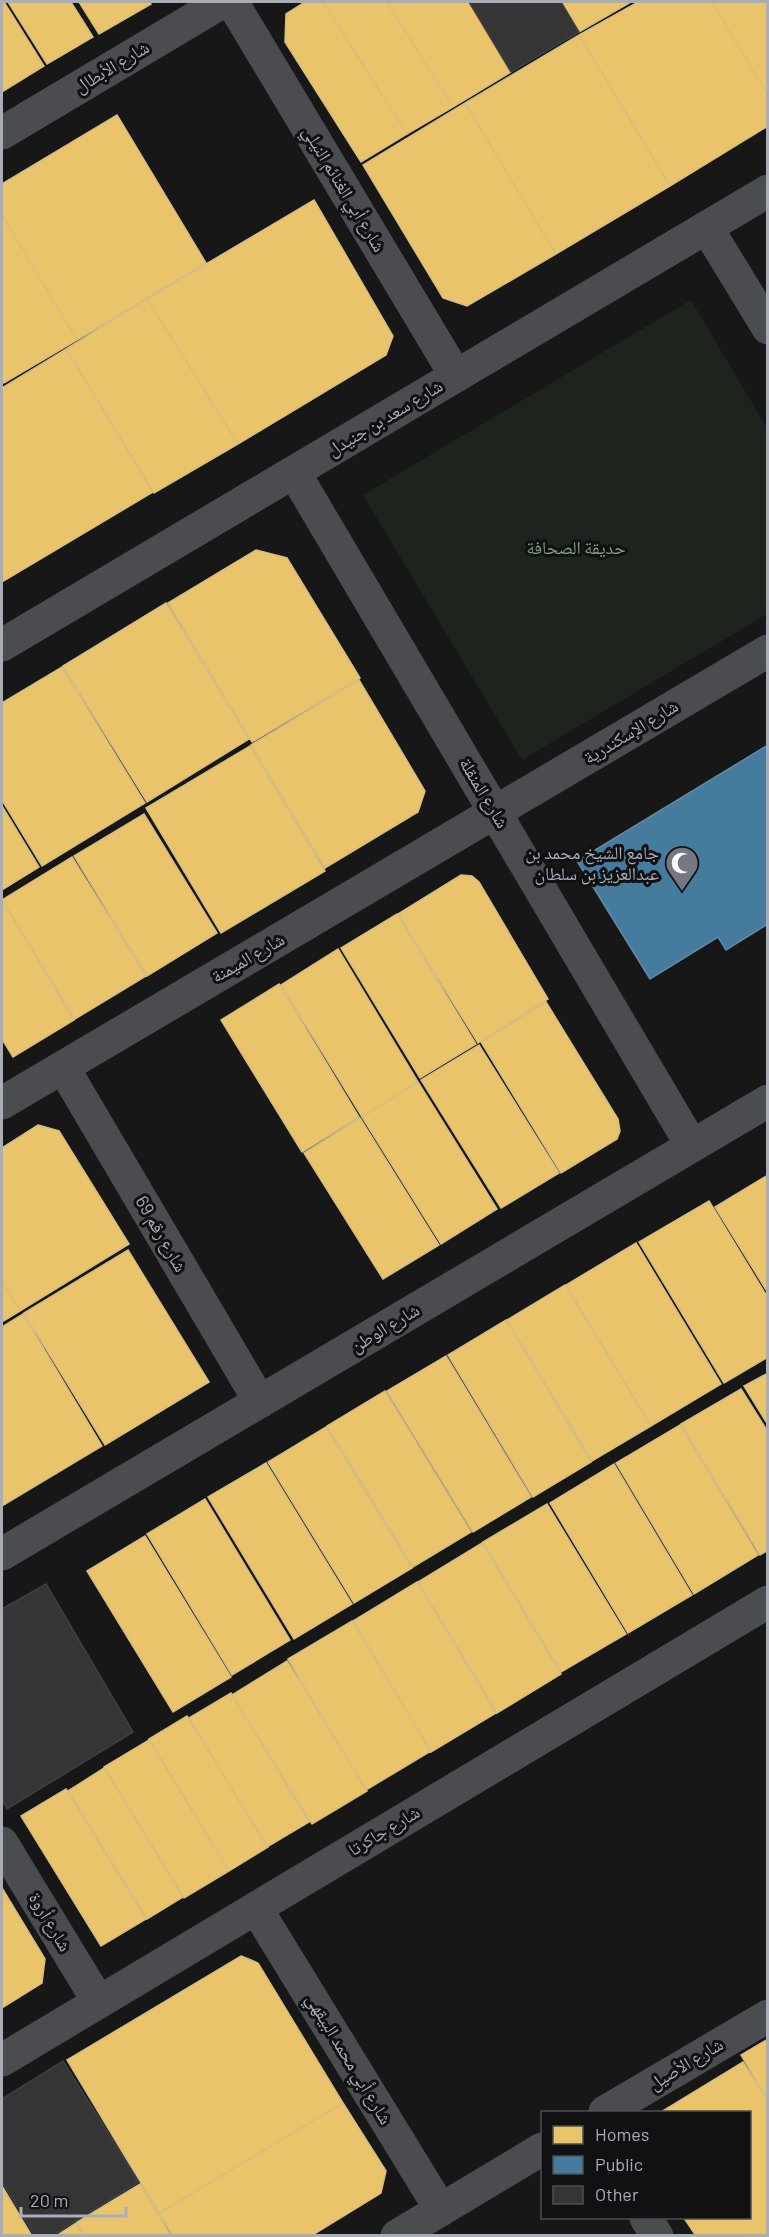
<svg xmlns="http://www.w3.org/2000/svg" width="769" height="2237" viewBox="0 0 769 2237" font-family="Barlow,'Noto Naskh Arabic',sans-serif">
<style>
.green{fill:#1d241e}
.homes{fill:#e9c46a;stroke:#d6bd81;stroke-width:1.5}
.public{fill:#457b9d;stroke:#638aa5;stroke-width:1.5}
.building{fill:#353536;stroke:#3f4043;stroke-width:1.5}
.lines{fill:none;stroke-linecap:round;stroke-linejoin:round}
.minor{stroke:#4b4c50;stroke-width:33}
.labels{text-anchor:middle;stroke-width:6;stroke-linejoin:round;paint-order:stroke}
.street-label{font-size:18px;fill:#a8adb8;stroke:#111113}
.park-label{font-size:18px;fill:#7fa381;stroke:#111113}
.poi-label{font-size:18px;fill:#a8adb8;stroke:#111113;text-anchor:end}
</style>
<rect width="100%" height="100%" fill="#171717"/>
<path class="green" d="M691,300L767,428V614L522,760L363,495Z"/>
<path class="homes" d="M2,2H4L44,66L2,92Z
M8,2H71L93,37L47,64Z
M79,2H149L151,4L99,34Z
M305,2H323L407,134L361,162L285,42L286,14Z
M323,2H387L453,107L407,134Z
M387,2H469L511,72L453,107Z
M561,2H631L579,32Z
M638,2H712L768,95V126L670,186L579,35Z
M712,2H768V95Z
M579,35L670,186L556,254L465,103Z
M465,103L556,254L467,306L443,298L363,165Z
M117,115L206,263L77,340L2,215V184Z
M314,200L393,336L386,355L238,444L147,299Z
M2,215L77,340L4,383L2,379Z
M147,299L238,444L154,493L66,349Z
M66,349L153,492L2,582V388Z
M256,550L287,558L360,678L252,742L168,603Z
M166,603L249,739L147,802L63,666Z
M62,667L145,803L42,866L2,800V703Z
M359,680L425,791L418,812L325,868L251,745Z
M250,746L325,871L221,933L146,808Z
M2,806L39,867L2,890Z
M144,814L217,933L147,976L74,856Z
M72,857L146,976L75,1019L2,900Z
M461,875L472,876L479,882L548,999L478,1043L398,914Z
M2,900L74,1020L13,1057L2,1039Z
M397,914L476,1044L420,1078L341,948Z
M338,949L418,1082L362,1117L281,985Z
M279,984L359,1117L302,1152L221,1020Z
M546,1002L618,1119L620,1131L617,1139L561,1173L481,1042Z
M479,1045L559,1173L501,1208L421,1080Z
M418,1082L497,1209L441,1244L362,1117Z
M360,1118L439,1245L383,1279L304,1153Z
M38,1125L59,1131L129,1244L20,1311L2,1281V1148Z
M768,1175V1293L715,1207Z
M709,1201L768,1298V1357L724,1383L639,1242Z
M636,1243L721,1384L651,1426L566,1285Z
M128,1250L209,1382L105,1445L24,1313Z
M2,1281L20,1311L2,1322Z
M565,1285L651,1426L592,1461L507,1320Z
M23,1314L102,1446L2,1506V1327Z
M506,1320L591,1462L533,1497L448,1355Z
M446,1356L531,1497L473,1532L387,1391Z
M768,1373V1425L744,1386Z
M741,1389L768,1432V1550L760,1555L681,1424Z
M385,1391L471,1532L413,1567L327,1426Z
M680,1425L758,1555L694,1594L616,1463Z
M326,1427L412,1568L354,1603L268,1462Z
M266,1463L352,1604L294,1639L208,1497Z
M614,1464L692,1595L628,1633L550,1503Z
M205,1499L290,1640L232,1675L147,1534Z
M547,1504L626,1634L561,1672L483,1542Z
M145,1536L231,1677L173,1712L87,1571Z
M482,1543L561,1674L497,1713L418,1582Z
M417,1582L496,1713L431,1752L353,1621Z
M352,1621L431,1751L366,1790L288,1659Z
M287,1661L367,1791L312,1824L232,1695Z
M231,1693L309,1822L267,1847L189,1718Z
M187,1716L268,1847L229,1871L149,1739Z
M149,1740L229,1871L184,1898L104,1767Z
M104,1768L183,1897L147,1919L68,1791Z
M66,1789L146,1919L101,1946L21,1816Z
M2,1888L45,1959L42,1983L2,2008Z
M241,1956L258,1963L343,2103L159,2213L67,2060Z
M768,2039V2100L741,2055Z
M743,2062L768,2102V2234L696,2236L684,2218H750V2112H661Z
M343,2103L386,2171L381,2193L311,2236H173L159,2213Z
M140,2184L171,2236H85L77,2222Z
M2,2186L32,2236H2Z
M76,2223L84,2236H56Z"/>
<path class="public" d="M768,745V924L726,950L718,937L650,979L577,861Z"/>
<path class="building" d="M469,2H561L579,32L511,72Z
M46,1584L133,1732L7,1809L2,1799V1609Z
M63,2061L139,2182L52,2236H35L2,2182V2099Z"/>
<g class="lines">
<path class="minor" d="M232,2L456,376
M2,133L222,2
M707,228L768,328
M294,472L692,1146
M2,645L768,191
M63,1067L260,1402
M2,1103L768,651
M2,1554L768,1101
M2,1843L98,2001
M256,1908L441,2210
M2,2060L768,1602
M605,2112L768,2016
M646,2218L657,2236
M397,2236L542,2149"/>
</g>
<defs>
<g id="mosque-pin" transform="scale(1.725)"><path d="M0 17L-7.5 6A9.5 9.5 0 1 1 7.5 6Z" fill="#757880" stroke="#111113"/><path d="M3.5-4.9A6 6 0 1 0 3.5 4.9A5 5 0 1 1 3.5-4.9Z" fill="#fff"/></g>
</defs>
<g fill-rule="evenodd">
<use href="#mosque-pin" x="682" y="863"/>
</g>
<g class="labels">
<g class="street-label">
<text transform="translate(112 67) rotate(-31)" y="6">شارع الأبطال</text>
<text transform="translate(344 189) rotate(59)" y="6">شارع أبي الغنائم النيلي</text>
<text transform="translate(385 418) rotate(-31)" y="6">شارع سعد بن جنيدل</text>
<text transform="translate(631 732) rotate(-31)" y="6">شارع الإسكندرية</text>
<text transform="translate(484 793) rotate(59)" y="6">شارع المنقلة</text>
<text transform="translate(248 958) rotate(-30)" y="6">شارع الميمنة</text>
<text transform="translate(161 1234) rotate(60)" y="6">شارع رقم 69</text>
<text transform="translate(385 1328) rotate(-31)" y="6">شارع الوطن</text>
<text transform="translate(384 1831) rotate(-31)" y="6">شارع جاكرتا</text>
<text transform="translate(50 1922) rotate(59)" y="6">شارع أروة</text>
<text transform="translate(349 2059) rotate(59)" y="6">شارع أبي محمد البيقهي</text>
<text transform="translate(686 2064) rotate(-31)" y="6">شارع الأصيل</text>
</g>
<g class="park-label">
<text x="576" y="554">حديقة الصحافة</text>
</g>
<g class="poi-label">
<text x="659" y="859">جامع الشيخ محمد بن<tspan x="659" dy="21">عبدالعزيز بن سلطان</tspan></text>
</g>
</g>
<rect width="769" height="2237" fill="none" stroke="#a8adb8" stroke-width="6"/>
<rect x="541" y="2111" width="210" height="108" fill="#111113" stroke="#4d4f55" stroke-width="1.5"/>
<rect x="553" y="2126" width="30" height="18" fill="#e9c46a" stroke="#4d4f55" stroke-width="1.5"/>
<text x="595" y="2141" font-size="18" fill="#a8adb8">Homes</text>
<rect x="553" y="2156" width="30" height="18" fill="#457b9d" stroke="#4d4f55" stroke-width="1.5"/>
<text x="595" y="2171" font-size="18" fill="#a8adb8">Public</text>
<rect x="553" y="2186" width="30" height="18" fill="#353536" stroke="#4d4f55" stroke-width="1.5"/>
<text x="595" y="2201" font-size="18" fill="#a8adb8">Other</text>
<path d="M21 2207v9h105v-9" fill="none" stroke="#a8adb8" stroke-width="3"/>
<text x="30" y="2207" font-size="18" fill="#a8adb8" stroke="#111113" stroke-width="4.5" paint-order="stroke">20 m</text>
</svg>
